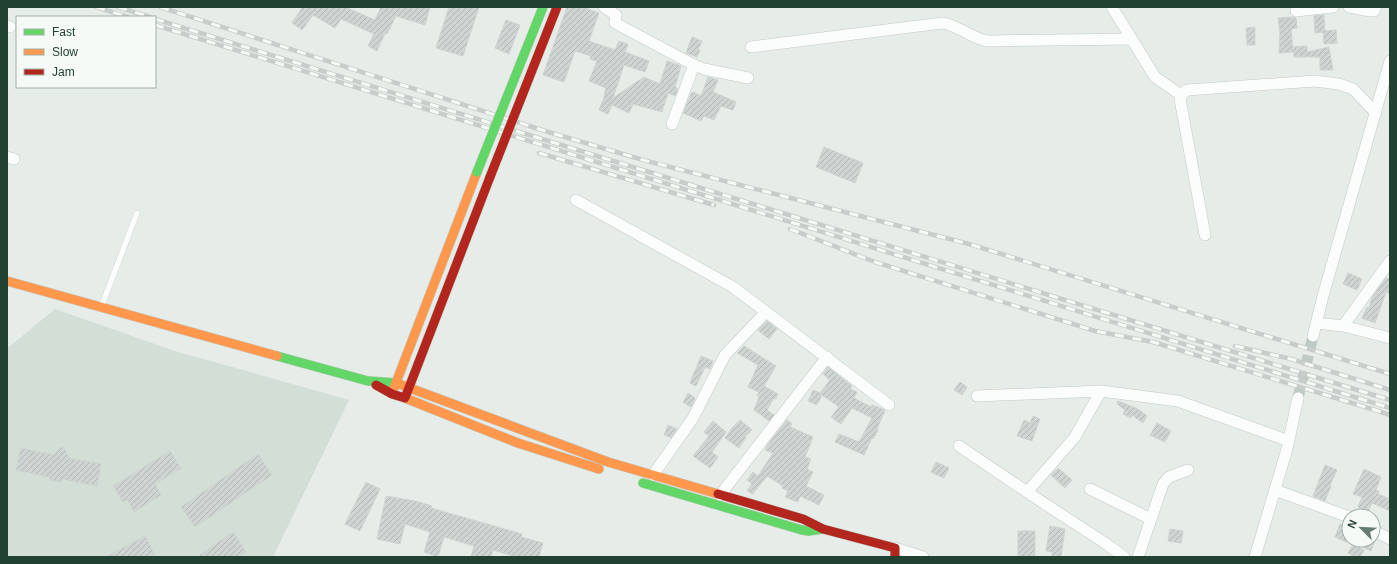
<svg xmlns="http://www.w3.org/2000/svg" width="1397" height="564" viewBox="0 0 1397 564" font-family="Arial,sans-serif">
<style>
.built{fill:#d3ded7}
.building{fill:url(#building-hatch);stroke:#ced5d1}
.lines{fill:none;stroke-linecap:round;stroke-linejoin:round}
.street-tunnel{stroke:#bfcac4;stroke-width:11;stroke-dasharray:11 5.5;stroke-linecap:butt}
.lane-casing{stroke:#c3c9c5;stroke-width:6}
.street-casing{stroke:#c3c9c5;stroke-width:12}
.fast-casing{stroke:#bfc8c3;stroke-width:10}
.slow-casing{stroke:#bfc8c3;stroke-width:10}
.jam-casing{stroke:#bfc8c3;stroke-width:10}
.lane{stroke:#fbfcfc;stroke-width:5.5}
.street{stroke:#fbfcfc;stroke-width:11}
.fast{stroke:#63d668;stroke-width:9}
.slow{stroke:#ff974d;stroke-width:9}
.jam{stroke:#b3261e;stroke-width:9}
.rail-casing{stroke:#c7cdca;stroke-width:4.5}
.rail{stroke:#f5faf6;stroke-width:3;stroke-dasharray:9;stroke-linecap:butt}
.fast-bridge-casing{stroke:#c1cbc6;stroke-width:10;stroke-linecap:butt}
.jam-bridge-casing{stroke:#c1cbc6;stroke-width:10;stroke-linecap:butt}
.fast-bridge{stroke:#63d668;stroke-width:9}
.jam-bridge{stroke:#b3261e;stroke-width:9}
</style>
<defs>
<pattern id="building-hatch" width="6" height="6" patternUnits="userSpaceOnUse"><rect width="6" height="6" fill="#ced4d1"/><path d="M-1 1l2-2M0 6l6-6M5 7l2-2" fill="none" stroke="#b1b7b4"/></pattern>
</defs>
<rect width="100%" height="100%" fill="#e6ece8"/>
<path class="built" d="M55,309L175,351L349,400L273,557H7V346L9,347Z"/>
<path class="building" d="M301,7H345L375,20L381,7H430L425,25L396,16L387,34L385,33L377,51L368,46L374,34L341,19L335,28L313,15L302,30L292,23L302,8Z
M449,7H479L463,56L436,48Z
M567,7H583L599,13L589,41L615,50L619,41L628,44L625,52L649,61L645,72L624,65L613,98L644,77L660,84L667,61L681,66L675,87L678,89L675,96L668,93L662,112L633,104L629,113L612,105L608,114L599,110L605,95H604L606,88L589,81L597,61L590,59L591,56L575,51L564,82L543,75Z
M1324,15L1325,31L1336,30L1337,43L1324,44L1323,32L1315,33L1314,16Z
M1292,17L1296,18L1297,28L1291,29L1293,52L1279,53L1280,33L1278,18Z
M506,20L520,25L509,54L495,48Z
M1255,27V45H1247L1246,28Z
M692,37L702,41L698,50H700L697,57L686,53Z
M1307,46V52L1329,47L1333,70H1320V57H1294L1293,47Z
M708,77L718,80L713,92L736,102L733,110L721,106L714,120L704,116L701,121L683,113L691,94L693,92L701,96Z
M824,147L863,163L855,183L816,167Z
M1348,273L1362,279L1357,290L1343,284Z
M1386,278L1390,279V294L1386,292L1375,323L1362,318L1367,307L1369,308L1372,297Z
M767,321L777,329L769,339L758,330Z
M744,346L776,366L764,386L778,394L776,399L774,398L767,410L774,415L769,421L754,410L759,397L757,396L759,392L748,387L758,365L737,353Z
M701,356L713,361L710,369L705,367L696,386L690,383Z
M828,367L852,386L850,389L857,392L854,398L871,407L872,405L885,410L877,429L878,430L873,439L872,438L864,455L835,442L839,434L859,442L872,418L852,408L841,424L831,417L839,407L822,395L817,405L808,401L813,390L820,393L830,380L823,374Z
M960,382L967,387L962,395L954,390Z
M688,393L695,398L691,407L683,402Z
M1118,401L1138,409L1147,416L1143,423L1132,415L1131,418L1123,414L1125,410L1117,404Z
M1033,416L1040,419L1032,441L1017,436L1024,420L1030,423Z
M740,420L752,430L745,437L746,438L739,448L725,438L732,428Z
M787,420L792,424L790,427L813,437L805,457L811,459L807,469L813,472L806,486L824,495L819,505L800,496L798,502L785,497L788,491L782,488L783,486L767,476L753,494L747,491L752,484L747,480L753,472L758,476L773,453L765,450L768,444Z
M713,421L726,432L712,452L718,457L710,468L693,456L709,436L704,432Z
M1157,423L1171,431L1165,442L1150,435Z
M668,425L677,429L671,438L664,435Z
M63,447L66,451L68,458L101,464L97,486L62,479L61,482L49,480L50,477L16,470L21,448L54,455L59,449Z
M170,451L181,468L155,484L161,495L134,512L127,499L123,502L113,486Z
M258,454L272,475L195,527L181,507Z
M936,462L949,468L944,478L931,472Z
M1325,465L1337,470L1330,485L1331,486L1325,501L1313,496Z
M1058,468L1072,480L1065,488L1051,475Z
M1364,469L1381,477L1376,490L1379,491L1378,494L1390,499V511L1372,503L1368,512L1358,507L1362,497L1353,494Z
M366,482L380,489L360,531L345,524Z
M386,496L415,501L432,506L431,508L522,534L521,537L543,543L539,557H516L493,550L491,557H471L474,546L444,537L438,557L424,552L430,532L405,524L400,544L377,539Z
M1340,524L1349,528V536L1346,542L1335,537Z
M1050,526L1065,529L1061,557H1052V552L1046,551Z
M1170,529L1183,531L1181,543L1168,541Z
M1018,531H1035V557H1018Z
M233,532L246,552L238,557H197Z
M145,536L155,554L150,557H106Z
M1367,540H1375L1371,551L1364,548Z
M1353,544L1364,550L1360,557H1355L1348,553Z"/>
<g class="lines">
<path class="street-tunnel" d="M1298,398L1313,336"/>
<g class="lane-casing">
<path id="lane" d="M102,305L137,213"/>
</g>
<g class="street-casing">
<path id="street" d="M604,7L616,15L615,23L694,65L704,69L748,78
M1112,7L1155,77L1181,95
M1349,7L1370,11H1374L1376,7
M1296,11L1333,7
M7,26L10,27
M751,47L942,23C958,25 971,38 987,41L1131,39
M672,124L694,65
M7,157L14,159
M576,200L733,287L889,405
M1205,235L1180,99C1182,95 1183,92 1187,90L1315,81L1339,84L1353,89L1376,113
M1317,323L1343,326L1390,261
M1343,326L1390,338
M1313,336L1323,296L1390,61
M977,396L1101,391L1178,401L1289,441
M959,446L1039,500L1105,543L1124,557
M653,475L693,418L725,355L766,312
M1090,489L1151,519
M1275,490L1349,517
M1027,492L1075,437L1101,391
M720,495L827,357
M1373,530L1390,539
M895,548L923,557
M1138,557L1163,484L1169,477L1188,470
M1255,557L1287,449L1298,398"/>
</g>
<g class="fast-casing">
<path id="fast" d="M277,356L368,381L396,383
M643,483L802,530L809,531L822,529"/>
</g>
<g class="slow-casing">
<path id="slow" d="M7,281L277,356
M399,384L608,462L718,494
M392,393L477,172
M405,398L518,443L599,469"/>
</g>
<g class="jam-casing">
<path id="jam" d="M376,385L392,394L405,398L490,177
M718,494L803,519L823,529L895,548V557"/>
</g>
<use href="#lane" class="lane"/>
<use href="#street" class="street"/>
<use href="#fast" class="fast"/>
<use href="#slow" class="slow"/>
<use href="#jam" class="jam"/>
<g class="rail-casing">
<path id="rail" d="M96,7L128,17
M118,7L150,17
M160,7L545,131L643,160L969,244L1390,374
M155,19L542,139L1390,400
M155,25L1390,408
M539,153L714,205
M790,229L875,262L1070,323L1095,331L1153,342L1378,411
M1235,346L1291,359L1390,390
M1372,409L1390,415"/>
</g>
<use href="#rail" class="rail"/>
<g class="fast-bridge-casing">
<path id="fast-bridge" d="M477,172L543,7"/>
</g>
<g class="jam-bridge-casing">
<path id="jam-bridge" d="M490,177L557,7"/>
</g>
<use href="#fast-bridge" class="fast-bridge"/>
<use href="#jam-bridge" class="jam-bridge"/>
</g>
<rect width="1397" height="564" fill="none" stroke="#214232" stroke-width="16"/>
<rect x="16" y="16" width="140" height="72" fill="#f5faf6" stroke="#a0b0a8"/>
<rect x="24" y="29" width="20" height="6" fill="#63d668" stroke="#a0b0a8"/>
<text x="52" y="36" font-size="12" fill="#214232">Fast</text>
<rect x="24" y="49" width="20" height="6" fill="#ff974d" stroke="#a0b0a8"/>
<text x="52" y="56" font-size="12" fill="#214232">Slow</text>
<rect x="24" y="69" width="20" height="6" fill="#b3261e" stroke="#a0b0a8"/>
<text x="52" y="76" font-size="12" fill="#214232">Jam</text>
<g transform="translate(1361 528) rotate(294)"><circle r="19" fill="#f5faf6" stroke="#a0b0a8"/>
<path d="M0-3L7 15L0 10L-7 15Z" fill="#667e72"/>
<text y="-6" font-size="11" font-weight="bold" text-anchor="middle" fill="#214232">N</text>
</g>
</svg>
